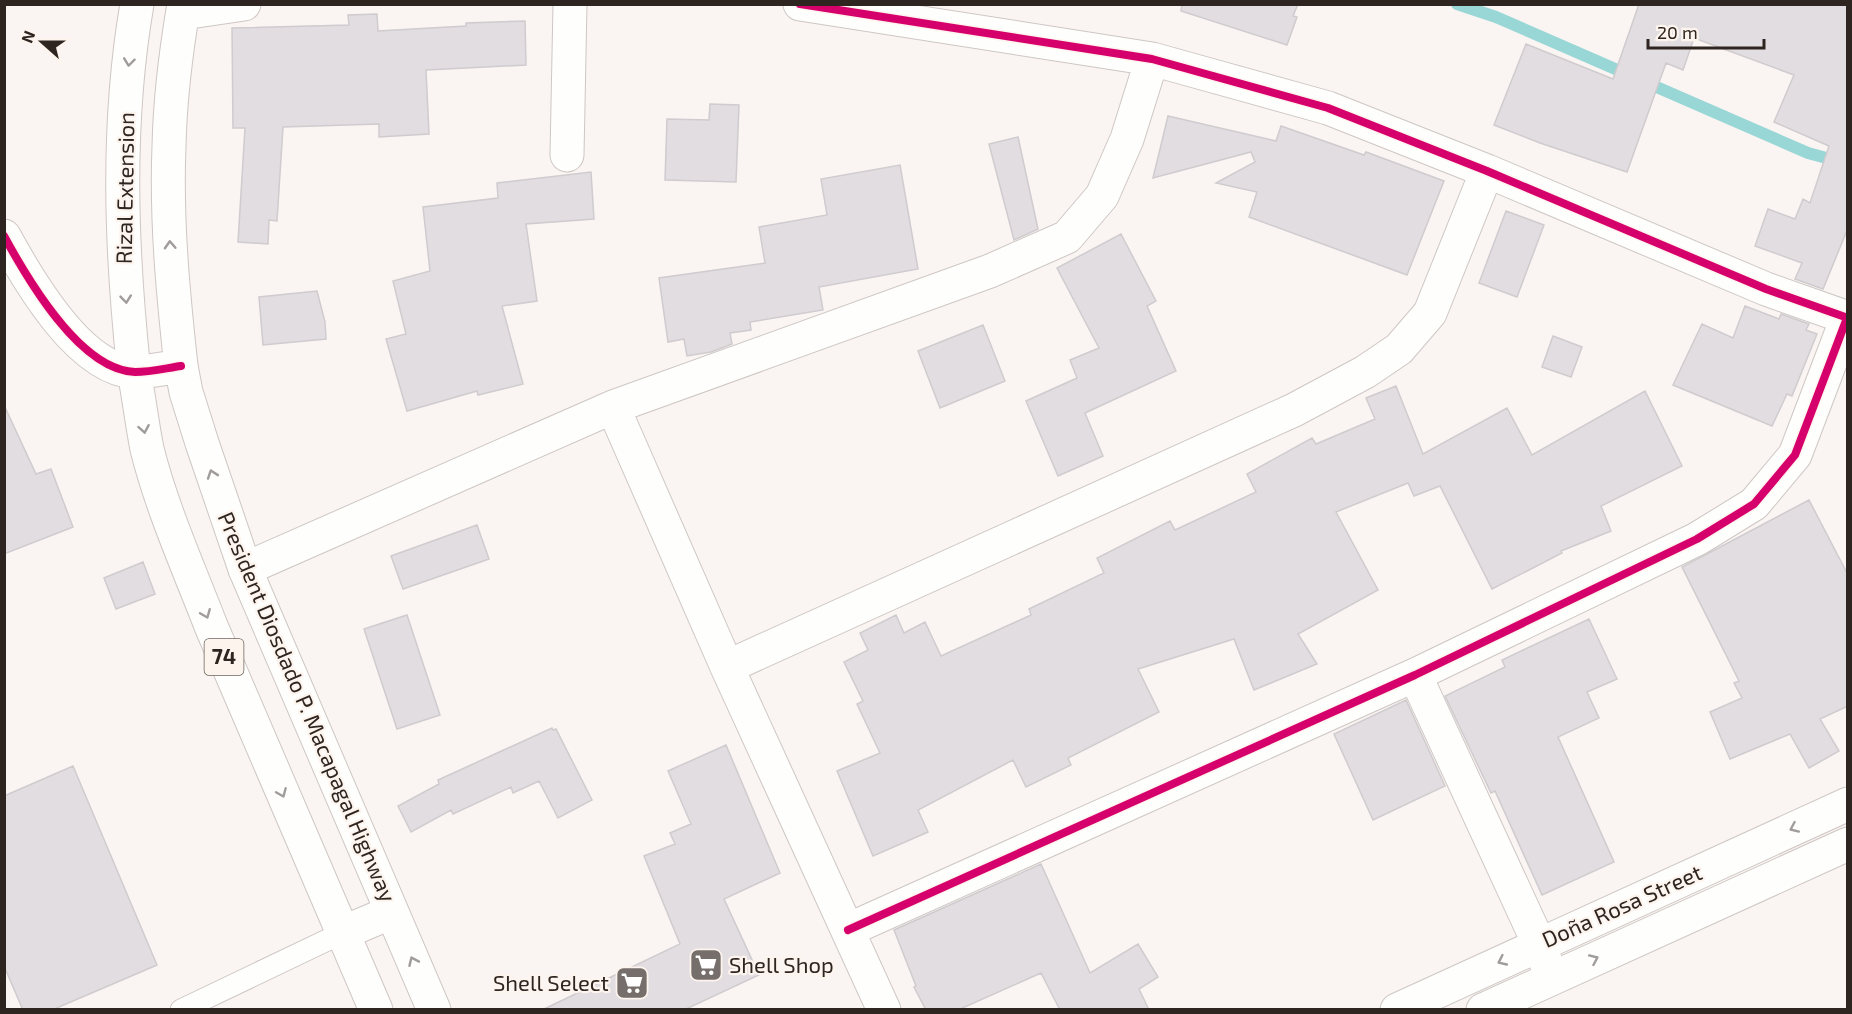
<svg xmlns="http://www.w3.org/2000/svg" width="1852" height="1014" viewBox="0 0 1852 1014" font-family="'Exo 2',sans-serif">
<style>
.lines{fill:none;stroke-linecap:round;stroke-linejoin:round}
.stream{stroke:#99d7d6;stroke-width:12}
.building{fill:#e1dde0;stroke:#cfcbce;stroke-width:1.5}
.lane-casing{stroke:#cec7c4;stroke-width:23}
.street-casing{stroke:#cec7c4;stroke-width:35}
.secondary-casing{stroke:#cec7c4;stroke-width:35}
.primary-casing{stroke:#cec7c4;stroke-width:35}
.highway-casing{stroke:#cec7c4;stroke-width:35}
.lane{stroke:#fefefd;stroke-width:21}
.street{stroke:#fefefd;stroke-width:33}
.secondary{stroke:#fefefd;stroke-width:33}
.primary{stroke:#fefefd;stroke-width:33}
.highway{stroke:#fefefd;stroke-width:33}
.cycleway-casing{stroke:#fef4ee;stroke-width:11}
.cycleway{stroke:#d6006c;stroke-width:8}
.oneway{stroke:#a09c9a}
.labels{text-anchor:middle;stroke-width:4.5;stroke-linejoin:round;paint-order:stroke}
.shield{fill:#fef4ee;stroke:#6c635e;stroke-width:1.5}
.shield-label{font-size:21px;font-weight:bold;fill:#2e2520}
.street-label{font-size:22px;fill:#2e2520;stroke:#fef4ee}
.poi-label{font-size:22px;fill:#2e2520;stroke:#fef4ee;text-anchor:start}
</style>
<rect width="100%" height="100%" fill="#faf5f2"/>
<g class="lines">
<path class="stream" d="M1457,4L1496,17L1808,153L1841,162"/>
</g>
<path class="building" d="M1182,4H1298L1293,16L1297,17L1287,45L1181,11Z
M1639,4H1848V228L1823,289L1795,279L1802,263L1755,246L1768,209L1795,219L1803,199L1810,203L1829,146L1774,122L1794,75L1694,38L1683,70L1666,63L1627,172L1540,143L1494,125L1526,44L1613,79Z
M377,14L378,31L466,26V23L525,21L526,65L426,70L429,134L379,137V124L283,127L277,221L269,220L268,244L238,242L245,128H233L232,28L349,25L348,15Z
M710,104L739,105L736,182L665,180L667,119L709,120Z
M1168,116L1276,141L1281,126L1364,155L1366,152L1444,181L1407,275L1249,217L1257,192L1216,183L1255,162L1251,152L1153,178Z
M1018,137L1038,229L1014,240L989,144Z
M900,165L918,269L819,287L823,310L750,322L751,330L730,333L732,344L711,352L687,356L684,339L668,342L659,278L765,263L759,227L827,215L821,179Z
M591,172L594,219L526,224L537,301L502,306L523,384L478,395L477,391L407,411L386,339L406,334L393,281L430,271L423,207L498,198L497,183Z
M1506,211L1544,225L1517,297L1479,283Z
M1121,234L1156,301L1147,306L1176,371L1085,413L1103,456L1058,476L1026,401L1077,378L1070,360L1099,348L1057,268Z
M317,291L325,322L326,339L263,345L259,297Z
M1745,306L1779,319L1781,314L1809,324L1806,330L1817,334L1792,396L1787,394L1772,426L1673,385L1702,324L1733,338Z
M983,325L1005,381L940,408L918,351Z
M1553,336L1582,347L1571,377L1542,367Z
M1396,386L1423,454L1507,408L1532,455L1645,391L1682,466L1601,506L1611,531L1561,551L1562,553L1492,589L1440,486L1414,496L1408,483L1336,512L1378,590L1298,634L1317,664L1254,690L1234,639L1138,669L1159,712L1068,758L1071,765L1026,787L1013,760L918,810L928,832L873,856L837,771L880,753L857,704L863,701L844,662L868,650L860,633L896,615L904,633L925,622L941,656L1031,615L1029,609L1104,573L1097,558L1170,521L1175,530L1256,492L1247,474L1312,438L1316,444L1375,419L1366,398Z
M4,405L36,474L51,469L73,527L4,554Z
M1809,500L1848,575V706L1820,719L1839,751L1809,768L1790,734L1730,759L1710,712L1742,698L1734,683L1739,681L1682,567Z
M477,525L489,559L403,589L391,556Z
M143,562L155,594L116,609L104,578Z
M407,615L440,715L397,729L364,629Z
M1589,619L1617,679L1587,692L1599,718L1558,737L1614,862L1542,895L1495,791L1491,793L1445,696L1505,667L1502,660Z
M1406,700L1445,786L1373,820L1334,734Z
M552,728L553,730L556,729L592,800L558,818L539,781L513,793L511,787L453,814L451,810L411,832L398,806L439,784L438,780Z
M726,745L780,873L724,899L759,975L684,1010H542L680,944L644,856L675,844L670,833L691,824L668,771Z
M73,766L157,965L52,1010H23L4,966V796Z
M1041,864L1090,973L1138,944L1158,977L1139,989L1149,1010H1060L1041,973L958,1010H926L914,987L916,986L894,930Z"/>
<g class="lines">
<g class="lane-casing">
<path id="lane" d="M181,1010L342,933"/>
</g>
<g class="street-casing">
<path id="street" d="M800,4L1152,59L1328,108L1487,171L1766,289L1848,318
M183,13L244,4
M567,155L570,4
M613,407L727,667L884,1010
M245,569L613,407L990,271L1067,237L1102,196L1127,139L1152,59
M727,667L1294,410L1365,372L1399,349L1430,313L1487,171
M1415,675L1539,944L1552,978
M848,930L1415,675L1697,539L1754,504L1795,455L1847,318"/>
</g>
<g class="secondary-casing">
<path id="secondary" d="M1397,1010L1848,804
M1483,1010L1848,844"/>
</g>
<g class="primary-casing">
<path id="primary" d="M181,366C173,293 166,220 169,146C170,99 176,51 184,4
M134,372C121,249 116,126 137,4"/>
</g>
<g class="highway-casing">
<path id="highway" d="M4,236C28,280 80,370 135,372C150,372 167,368 181,366L186,392L202,443L245,569L434,1010
M134,372C139,397 142,424 147,449C162,509 189,569 211,626L376,1010
M342,933L392,912"/>
</g>
<use href="#lane" class="lane"/>
<use href="#street" class="street"/>
<use href="#secondary" class="secondary"/>
<use href="#primary" class="primary"/>
<use href="#highway" class="highway"/>
<g class="cycleway-casing">
<path id="cycleway" d="M800,4L1152,59L1328,108L1487,171L1766,289L1848,318
M4,236C28,280 80,370 135,372C150,372 167,368 181,366
M848,930L1415,675L1697,539L1754,504L1795,455L1847,318"/>
</g>
<use href="#cycleway" class="cycleway"/>
</g>
<defs><path id="oneway-chevron" d="M-2-3.5L2.5 0L-2 3.5" fill="none" stroke-width="1.6" stroke-linecap="round" stroke-linejoin="round" transform="scale(1.5)"/></defs>
<g class="oneway">
<use href="#oneway-chevron" transform="translate(129 62) rotate(97)"/>
<use href="#oneway-chevron" transform="translate(170 245) rotate(-93)"/>
<use href="#oneway-chevron" transform="translate(126 299) rotate(84)"/>
<use href="#oneway-chevron" transform="translate(144 429) rotate(80)"/>
<use href="#oneway-chevron" transform="translate(212 474) rotate(-109)"/>
<use href="#oneway-chevron" transform="translate(206 614) rotate(68)"/>
<use href="#oneway-chevron" transform="translate(282 793) rotate(67)"/>
<use href="#oneway-chevron" transform="translate(1794 828) rotate(156)"/>
<use href="#oneway-chevron" transform="translate(1594 959) rotate(-24)"/>
<use href="#oneway-chevron" transform="translate(413 961) rotate(-114)"/>
<use href="#oneway-chevron" transform="translate(1502 961) rotate(155)"/>
</g>
<defs>
<g id="supermarket-square" transform="scale(1.725)"><rect x="-9" y="-9" width="18" height="18" rx="4" fill="#756e6a" stroke="#fef4ee"/><path d="M-6-5.5h2.5l.6 2H6L4.5 2H-2.5L-4.4-4H-6ZM-1.5 3.2a1.3 1.3 0 1 0 .1 0ZM3 3.2a1.3 1.3 0 1 0 .1 0Z" fill="#fff"/></g>
</defs>
<g fill-rule="evenodd">
<use href="#supermarket-square" x="706" y="965"/>
<use href="#supermarket-square" x="632" y="983"/>
</g>
<g class="labels">
<rect class="shield" x="204.5" y="639" width="39" height="36" rx="4.5"/>
<g class="shield-label">
<text x="224" y="664">74</text>
</g>
<g class="street-label">
<text transform="translate(125 188) rotate(-89)" y="8">Rizal Extension</text>
<text transform="translate(307 707) rotate(67)" y="8">President Diosdado P. Macapagal Highway</text>
<text transform="translate(1622 906) rotate(-24)" y="8">Doña Rosa Street</text>
</g>
<g class="poi-label">
<text x="729" y="973">Shell Shop</text>
<text x="609" y="991" text-anchor="end">Shell Select</text>
</g>
</g>
<rect width="1852" height="1014" fill="none" stroke="#2e2520" stroke-width="12"/>
<g transform="translate(42 42) rotate(291)" stroke="#fef4ee" stroke-width="4.5" paint-order="stroke">
<path d="M0-4.5L10 22L0 15L-10 22Z" fill="#2e2520"/>
<text y="-9" font-size="16" font-weight="bold" text-anchor="middle" fill="#2e2520">N</text>
</g>
<path d="M1648 39v9h116v-9" fill="none" stroke="#2e2520" stroke-width="3"/>
<text x="1657" y="39" font-size="18" fill="#2e2520" stroke="#fef4ee" stroke-width="4.5" paint-order="stroke">20 m</text>
</svg>
